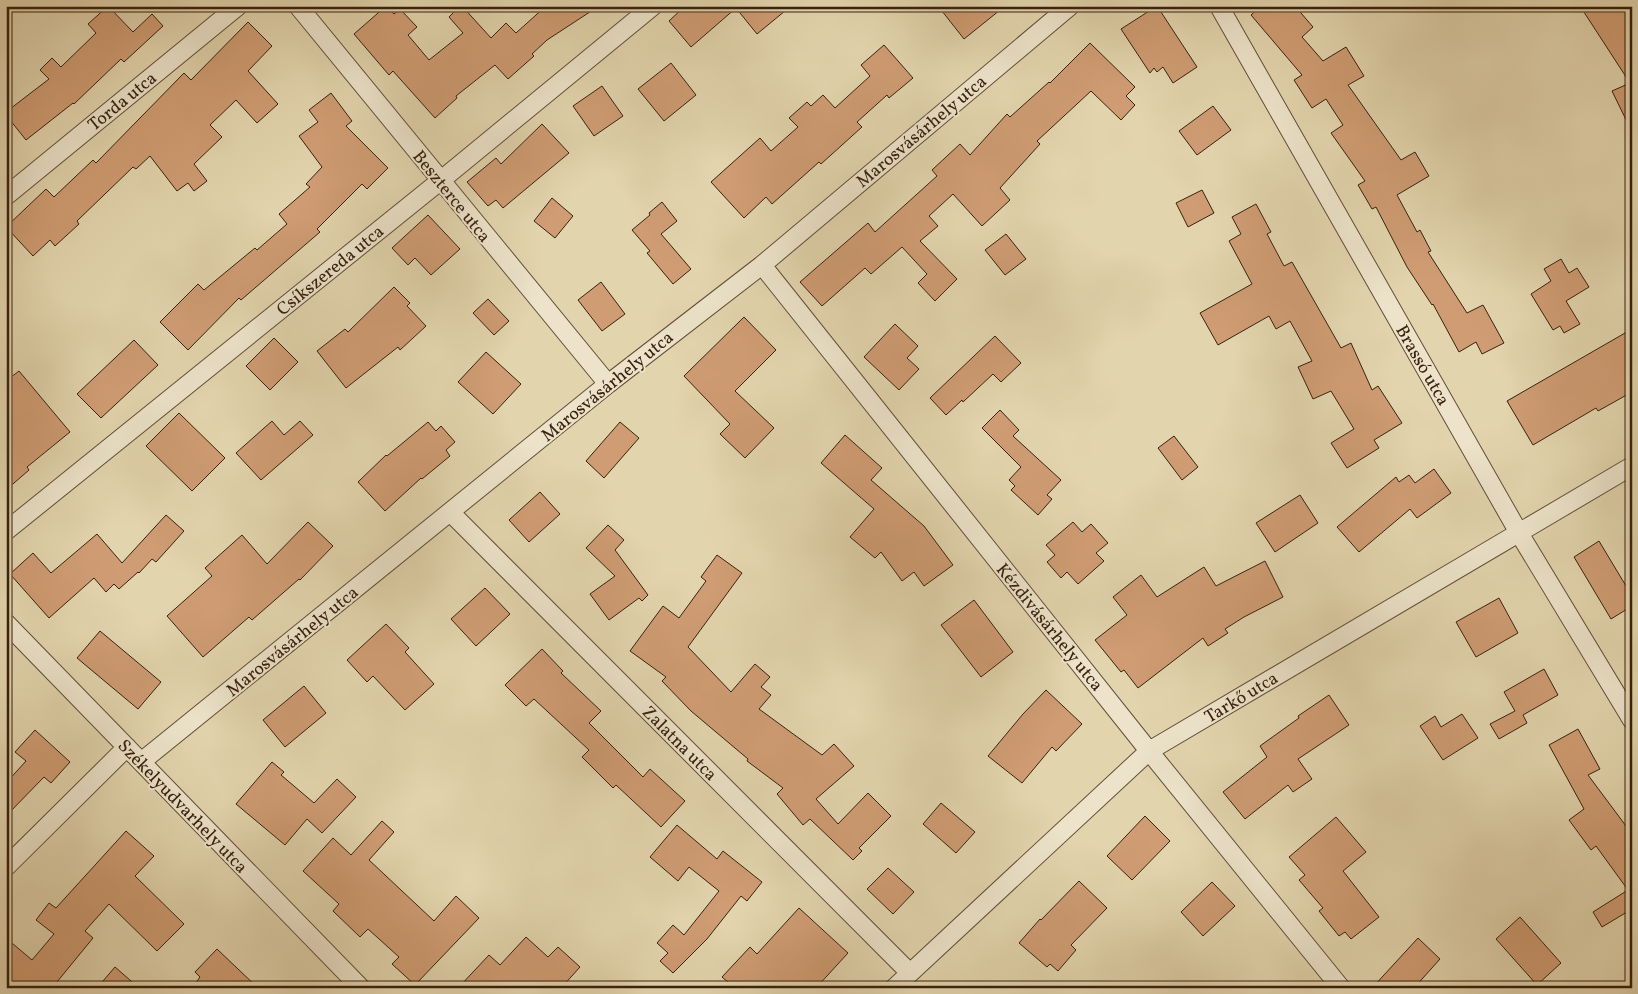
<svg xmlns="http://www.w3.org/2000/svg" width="1638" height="994" viewBox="0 0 1638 994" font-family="Vollkorn,serif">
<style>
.building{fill:#cf9c73;stroke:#38210f}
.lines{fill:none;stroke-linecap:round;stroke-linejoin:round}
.minor-casing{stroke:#624e36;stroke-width:20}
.minor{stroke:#ece3ca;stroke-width:18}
.labels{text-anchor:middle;stroke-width:4;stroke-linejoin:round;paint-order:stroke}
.street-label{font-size:18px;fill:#38210f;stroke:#ece3ca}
</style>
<rect width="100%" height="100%" fill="#e2d4ad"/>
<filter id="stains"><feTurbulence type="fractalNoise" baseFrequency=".004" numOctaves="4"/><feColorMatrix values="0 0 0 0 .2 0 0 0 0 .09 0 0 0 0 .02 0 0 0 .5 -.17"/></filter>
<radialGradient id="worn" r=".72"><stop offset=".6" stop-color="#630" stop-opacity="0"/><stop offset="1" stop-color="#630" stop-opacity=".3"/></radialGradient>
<path class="building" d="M108,6L133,32L152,14L163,26L124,62L121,59L74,104L73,103L26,140L6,115V112L49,79L40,70L52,58L61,67L96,33L88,24Z
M386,6L394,14L400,9L417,27L408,35L429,60L463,33L449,17L460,6H462L491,38L506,23L516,33L546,6H599L547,40L532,54L534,56L508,79L495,65L456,96L457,98L435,118L393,71L389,75L354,34Z
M685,6H791L757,34L736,8L691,47L669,21Z
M938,6H1005L964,39Z
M1157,6L1197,67L1173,83L1163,67L1157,72L1154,68L1150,73L1121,29Z
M1261,6H1295L1313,27L1302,37L1323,61L1346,47L1364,76L1348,85L1401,160L1415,152L1429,176L1397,195L1417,232L1420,230L1431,251L1428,252L1467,313L1483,305L1504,343L1482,354L1476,342L1459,352L1433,304L1432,305L1407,267L1376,207L1372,209L1358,185L1365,181L1331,133L1343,125L1326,99L1312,108L1294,80L1302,75L1251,15Z
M1580,6H1632V132L1612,91L1630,83Z
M248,22L272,46L248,71L278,104L257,123L236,100L210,125L222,137L194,164L207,181L194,191L188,183L177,191L150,156L136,169L133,167L77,221L79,224L55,246L50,240L33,256L6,227L46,189L54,197L93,160L96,163L184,73L191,80Z
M1090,43L1135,87L1126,96L1135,105L1121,120L1091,91L1037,141L1040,144L1000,188L1010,200L982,226L953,194L929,216L938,226L920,241L957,279L935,301L918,283L927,274L902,247L871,274L865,268L822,306L800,282L868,223L875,232L937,176L932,170L960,144L970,155L1007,114L1010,117L1049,82L1050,83Z
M884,45L913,78L889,98L887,95L857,122L862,127L821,164L819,162L772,204L766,197L744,218L711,182L760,138L771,151L798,127L789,118L807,102L811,106L823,95L835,108L870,76L861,65Z
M671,63L696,95L664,121L638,89Z
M602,86L623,116L594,136L573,106Z
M331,93L352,121L346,126L388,168L367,189L362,184L317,229L320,232L241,300L239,298L188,350L160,322L198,284L204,290L255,248L257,250L287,224L279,214L310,187L306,184L322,167L299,136L318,122L309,110Z
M1213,106L1231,130L1197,155L1179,131Z
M542,124L569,153L503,208L496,200L488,206L467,182L496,158L501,164Z
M1202,190L1214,213L1188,227L1176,203Z
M552,198L573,216L555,238L534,221Z
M662,202L677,221L661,234L691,269L673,284L647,253L650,251L632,230L650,215L649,213Z
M1256,204L1271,232L1267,234L1284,266L1292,262L1341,348L1351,343L1372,390L1378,386L1402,423L1374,440L1379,448L1347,468L1331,443L1354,429L1331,391L1313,399L1298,367L1312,361L1290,321L1276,329L1269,316L1218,345L1200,313L1252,284L1229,241L1241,234L1232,217Z
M428,215L460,249L431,275L415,258L408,265L392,248Z
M1006,234L1026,259L1005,275L985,250Z
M1561,259L1569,273L1577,268L1589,287L1566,301L1580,324L1564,333L1560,326L1553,330L1531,294L1551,281L1544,269Z
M601,282L625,314L602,331L578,300Z
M394,287L410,303L407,306L426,326L400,350L398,347L346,388L317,351L345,329L348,332Z
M488,299L509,321L494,335L473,313Z
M744,317L776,350L735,391L774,428L745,458L720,434L730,424L684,376Z
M895,324L918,346L907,358L919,369L899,390L864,357Z
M1632,329V392L1598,411L1596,408L1533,445L1507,401Z
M995,336L1021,363L1001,382L993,374L963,402L962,400L946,415L930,398Z
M274,338L298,362L270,390L246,366Z
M134,340L158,365L101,418L77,394Z
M486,352L521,384L493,414L458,382Z
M19,371L70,432L27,467L29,470L6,490V381Z
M1000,410L1019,430L1013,436L1061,480L1047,495L1052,499L1038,515L1011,490L1015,486L1009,480L1021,467L982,428Z
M179,413L225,458L192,491L146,446Z
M272,421L284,435L300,421L313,435L261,480L236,453Z
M428,422L436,431L441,426L455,442L446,450L450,456L422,479L421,478L385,511L358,482L386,455L387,456Z
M620,422L639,438L604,478L586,461Z
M845,435L882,468L871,480L924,526L953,565L924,586L914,572L902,581L881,552L875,558L850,537L874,509L821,463Z
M1174,436L1198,467L1182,480L1158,448Z
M1434,469L1451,493L1417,518L1410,509L1359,552L1337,527L1396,477L1399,482L1409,475L1415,483Z
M540,492L560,514L529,542L509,520Z
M1300,495L1318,523L1275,552L1256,523Z
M166,515L184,531L156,562L152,559L139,573L138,572L119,589L114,584L106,592L94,578L49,618L10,574L33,553L51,573L97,534L122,563Z
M308,522L333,546L300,580L299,579L252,620L249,617L203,657L167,616L212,576L205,568L242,535L267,564Z
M1073,522L1082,532L1091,524L1108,543L1096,553L1104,561L1078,584L1067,572L1061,578L1047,562L1055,555L1046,545Z
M608,525L624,540L615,550L648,595L642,601L639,598L609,620L590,594L615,576L586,548Z
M1599,541L1632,596V606L1611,619L1574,557Z
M717,555L742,573L688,647L731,692L755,664L770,677L761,687L771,695L759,709L822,755L834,744L854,766L816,799L838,824L868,793L891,816L859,848L862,851L853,860L810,819L803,825L777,794L783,788L747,761L748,759L691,711L662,681L666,677L630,651L663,606L679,618L706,581L701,577Z
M1265,561L1283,597L1244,617L1225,629L1228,633L1208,646L1203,638L1138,688L1124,670L1121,672L1095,640L1127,615L1113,597L1141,575L1157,597L1204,567L1216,586Z
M485,588L510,614L476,646L451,619Z
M1499,598L1518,633L1476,657L1456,622Z
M974,600L1013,652L981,677L941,625Z
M386,624L409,648L405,652L434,684L405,710L373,676L367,682L347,660Z
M100,631L161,682L138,709L77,658Z
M542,649L563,671L561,673L601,711L589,723L643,777L650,769L685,801L661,827L616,785L613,788L582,757L589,750L534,699L526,706L505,685Z
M1544,669L1558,695L1523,715L1527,723L1499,739L1490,724L1515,711L1504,692Z
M304,686L326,713L285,747L263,720Z
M1046,690L1082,724L1056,751L1052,747L1022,783L988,756L1023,714Z
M1329,695L1349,725L1298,759L1312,779L1293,792L1288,785L1245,819L1223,792L1267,757L1260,746L1299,718L1298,716Z
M1462,714L1478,738L1443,760L1420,726L1435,716L1441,727Z
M1578,729L1600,769L1588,775L1626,826L1632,822V909L1602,927L1593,912L1628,890L1596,846L1591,850L1569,820L1584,809L1549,745Z
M35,730L70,762L51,783L44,777L6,816V783L26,761L15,752Z
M272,762L284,772L281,775L314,803L337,779L356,797L322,833L307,819L285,845L236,804Z
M941,803L975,832L956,853L923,824Z
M1145,816L1170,841L1132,880L1107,856Z
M1336,817L1366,852L1343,871L1379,917L1351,939L1345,932L1339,936L1319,911L1323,908L1299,880L1305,875L1289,857Z
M382,821L394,832L369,860L434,921L456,896L479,918L415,985L392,964L399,957L368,929L360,937L333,911L339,904L303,871L333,838L351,855Z
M677,825L717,859L723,851L762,882L747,901L741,896L707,939L673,973L660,961L668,953L657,943L673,925L684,935L719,891L689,867L678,881L650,857Z
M126,831L154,856L135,876L184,924L157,951L109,904L85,931L93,938L52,988H6V938L32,960L54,934L36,920L49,903L56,908Z
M888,868L914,892L893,914L867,889Z
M1079,881L1107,908L1071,945L1076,950L1058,971L1050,964L1047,967L1019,943L1040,919L1041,920Z
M1212,882L1235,906L1203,936L1181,912Z
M799,908L848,953L816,988H735L722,977L750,947L757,954Z
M1520,917L1561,963L1537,985L1496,939Z
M526,937L548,957L558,947L580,967L561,988H458L489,955L500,965Z
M1418,938L1440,959L1414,988H1372Z
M217,949L258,988H192L200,977L195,972Z
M115,967L139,988H97Z"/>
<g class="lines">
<g class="minor-casing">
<path id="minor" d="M298,6L608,384
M1219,6L1519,533L1632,720
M6,196L238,6
M762,265L1149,751L1341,988
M451,513L910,973
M6,531L440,181L653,6
M6,623L361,988
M141,762L608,384L762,265L1070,6
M6,867L127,747
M894,988L1149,751L1632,466"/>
</g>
<use href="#minor" class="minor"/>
</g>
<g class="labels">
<g class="street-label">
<text transform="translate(122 101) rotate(-39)" y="6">Torda utca</text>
<text transform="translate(921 131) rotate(-40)" y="6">Marosvásárhely utca</text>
<text transform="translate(452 196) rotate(51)" y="6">Beszterce utca</text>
<text transform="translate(330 270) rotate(-39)" y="6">Csíkszereda utca</text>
<text transform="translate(1423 365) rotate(60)" y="6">Brassó utca</text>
<text transform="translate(607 386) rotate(-39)" y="6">Marosvásárhely utca</text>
<text transform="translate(1050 627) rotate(51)" y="6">Kézdivásárhely utca</text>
<text transform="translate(292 641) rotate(-39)" y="6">Marosvásárhely utca</text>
<text transform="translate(1241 697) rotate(-31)" y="6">Tarkő utca</text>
<text transform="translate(680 743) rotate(45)" y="6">Zalatna utca</text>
<text transform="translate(183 806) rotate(46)" y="6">Székelyudvarhely utca</text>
</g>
</g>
<rect width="1638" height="994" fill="none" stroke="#e2d4ad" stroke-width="25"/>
<rect x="8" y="8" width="1623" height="979" fill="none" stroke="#38210f" stroke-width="2.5"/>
<rect x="12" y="12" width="1613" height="969" fill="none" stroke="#38210f"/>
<rect width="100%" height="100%" filter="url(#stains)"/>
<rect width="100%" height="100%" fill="url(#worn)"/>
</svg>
